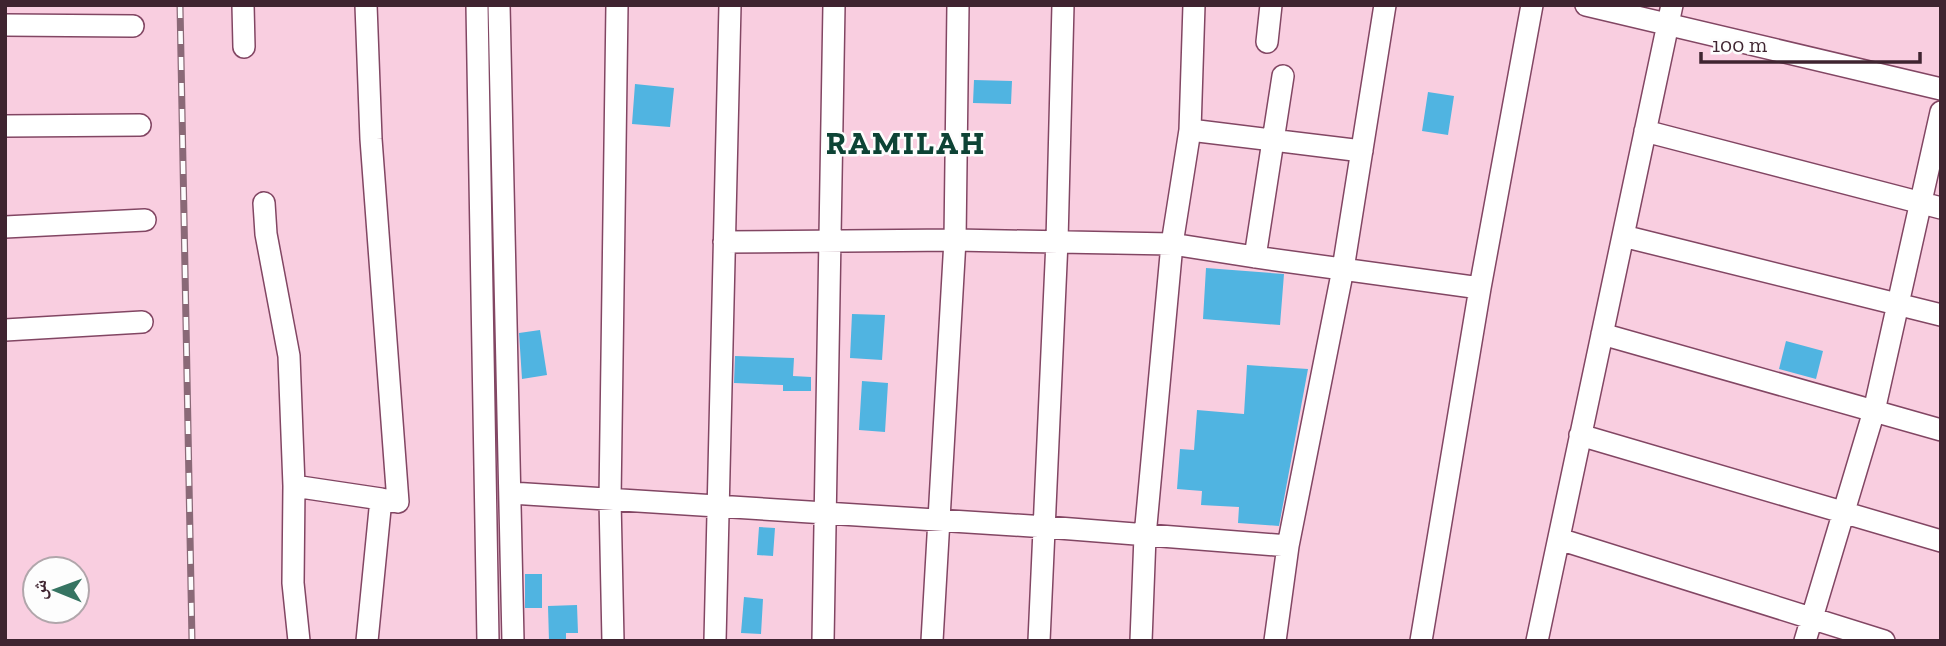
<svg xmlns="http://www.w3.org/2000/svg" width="1946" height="646" font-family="'Zilla Slab','Noto Naskh Arabic',serif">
	<rect width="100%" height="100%" fill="#f9cee0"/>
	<path fill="#50b4e1" d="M 974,80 L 1012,81 L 1011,104 L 973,103 Z
		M 635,84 L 674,88 L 670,127 L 632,124 Z
		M 1428,92 L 1454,96 L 1448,135 L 1422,131 Z
		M 1206,268 L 1284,274 L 1280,325 L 1203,319 Z
		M 852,314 L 885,315 L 882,360 L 850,358 Z
		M 540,330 L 547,375 L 522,379 L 519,333 Z
		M 1786,341 L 1823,351 L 1816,379 L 1779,369 Z
		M 735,356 L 794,358 L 793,376 L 811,377 L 811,391 L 783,391 L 783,385 L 734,383 Z
		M 1247,365 L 1308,369 L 1279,526 L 1238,523 L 1239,507 L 1201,505 L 1202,491 L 1177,489 L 1180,449 L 1194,450 L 1197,410 L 1244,414 Z
		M 862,381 L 888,383 L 885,432 L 859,430 Z
		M 759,527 L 775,528 L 773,556 L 757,555 Z
		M 525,574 L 542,574 L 542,608 L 525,608 Z
		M 744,597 L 763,599 L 761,634 L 741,633 Z
		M 577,605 L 578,633 L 566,633 L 566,641 L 549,641 L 548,606 Z"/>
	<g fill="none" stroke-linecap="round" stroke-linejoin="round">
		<g stroke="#824663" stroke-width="24">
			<path id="minor" d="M 243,5 L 244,47
				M 366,5 L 371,139 L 398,502 L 381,499 L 367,641
				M 477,5 L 488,641
				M 499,5 L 513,641
				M 1586,5 L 1941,89
				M 5,25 L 133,26
				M 1267,42 L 1271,5
				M 5,126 L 140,125
				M 1190,130 L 1362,151
				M 1645,131 L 1941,208
				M 264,203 L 266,234 L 289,356 L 294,486 L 293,583 L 299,641
				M 5,227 L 145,220
				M 1623,236 L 1941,315
				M 724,242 L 955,240 L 1172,244 L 1255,257 L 1480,288
				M 1255,257 L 1283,76
				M 5,330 L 142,322
				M 1602,334 L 1941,430
				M 1580,435 L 1941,541
				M 294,486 L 381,499
				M 511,493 L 1046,527 L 1288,546
				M 1559,539 L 1884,641
				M 613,641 L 610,500 L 617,5
				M 715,641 L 730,5
				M 823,641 L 834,5
				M 932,641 L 955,240 L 958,5
				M 1039,641 L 1057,241 L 1063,5
				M 1141,641 L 1145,536 L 1172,244 L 1190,130 L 1194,5
				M 1275,641 L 1288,546 L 1343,269 L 1385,5
				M 1421,641 L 1480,288 L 1532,5
				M 1537,641 L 1672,5
				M 1805,641 L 1874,411 L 1941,112"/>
		</g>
		<use href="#minor" stroke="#fff" stroke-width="21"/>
		<g stroke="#8a6977" stroke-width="7">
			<path id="rail" d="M 180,5 L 192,641"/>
		</g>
		<use href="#rail" stroke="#fdfdfd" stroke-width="4.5" stroke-dasharray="13" stroke-linecap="butt"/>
	</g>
	<g text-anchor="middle" stroke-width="5" stroke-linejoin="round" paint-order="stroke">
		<g font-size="32" font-weight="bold" letter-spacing="2" fill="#0d4335" stroke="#fdfdfd">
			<text x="906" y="154">RAMILAH</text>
		</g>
	</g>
	<rect width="1946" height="646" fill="none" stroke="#3f2430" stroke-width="14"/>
	<g transform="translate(56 590) rotate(271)"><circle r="33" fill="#fdfdfd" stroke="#b1a6ab" stroke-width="2"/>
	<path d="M0-5L12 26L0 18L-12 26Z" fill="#367462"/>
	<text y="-10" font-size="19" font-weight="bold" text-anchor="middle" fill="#3f2430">ش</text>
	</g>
	<path d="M1701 52v10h219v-10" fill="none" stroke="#3f2430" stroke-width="3.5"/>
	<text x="1712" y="52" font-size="21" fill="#3f2430" stroke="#fdfdfd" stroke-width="5" paint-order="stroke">100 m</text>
</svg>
